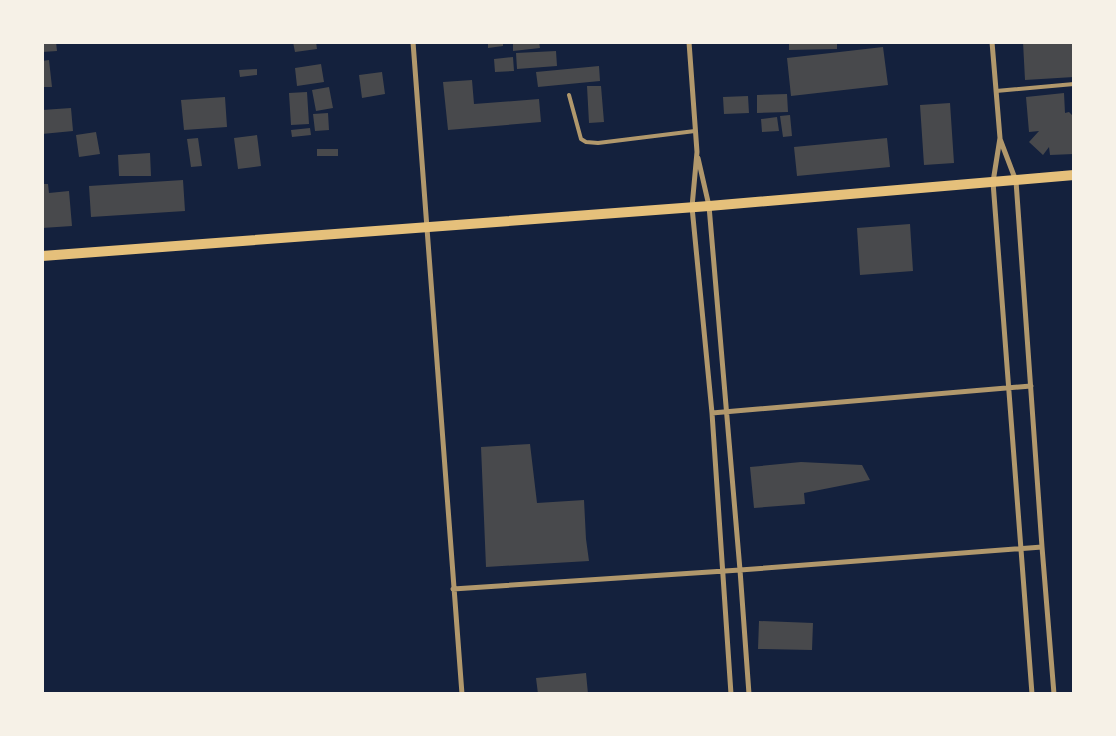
<svg xmlns="http://www.w3.org/2000/svg" width="1116" height="736" font-family="Arial,sans-serif">
	<rect width="100%" height="100%" fill="#14213d"/>
	<path fill="#48494c" d="M 42,42 L 56,42 L 57,51 L 42,52 Z
		M 293,42 L 316,42 L 317,49 L 295,52 Z
		M 488,42 L 503,42 L 503,46 L 488,48 Z
		M 513,42 L 539,42 L 540,48 L 513,51 Z
		M 789,42 L 837,42 L 837,49 L 789,50 Z
		M 1023,42 L 1074,42 L 1074,77 L 1025,80 Z
		M 883,47 L 888,85 L 791,96 L 787,58 Z
		M 556,51 L 557,66 L 517,69 L 516,53 Z
		M 513,57 L 514,71 L 495,72 L 494,59 Z
		M 49,60 L 52,87 L 42,87 L 42,61 Z
		M 321,64 L 324,82 L 297,86 L 295,68 Z
		M 599,66 L 600,81 L 538,87 L 536,72 Z
		M 257,69 L 257,75 L 240,77 L 239,70 Z
		M 382,72 L 385,94 L 362,98 L 359,75 Z
		M 472,80 L 474,104 L 539,99 L 541,122 L 448,130 L 443,82 Z
		M 587,86 L 601,86 L 604,122 L 589,123 Z
		M 329,87 L 333,108 L 316,111 L 312,90 Z
		M 307,92 L 309,124 L 291,125 L 289,93 Z
		M 1064,93 L 1065,113 L 1069,112 L 1074,117 L 1074,154 L 1050,155 L 1049,147 L 1043,155 L 1029,142 L 1039,131 L 1029,132 L 1026,97 Z
		M 787,94 L 788,112 L 757,113 L 757,95 Z
		M 748,96 L 749,113 L 724,114 L 723,97 Z
		M 225,97 L 227,127 L 184,130 L 181,100 Z
		M 950,103 L 954,163 L 924,165 L 920,105 Z
		M 71,108 L 73,131 L 42,134 L 42,110 Z
		M 328,113 L 329,130 L 315,131 L 313,114 Z
		M 790,115 L 792,136 L 783,137 L 780,116 Z
		M 777,117 L 779,131 L 762,132 L 761,119 Z
		M 310,128 L 311,135 L 292,137 L 291,130 Z
		M 96,132 L 100,154 L 79,157 L 76,135 Z
		M 257,135 L 261,166 L 238,169 L 234,138 Z
		M 198,138 L 202,166 L 191,167 L 187,139 Z
		M 887,138 L 890,167 L 797,176 L 794,147 Z
		M 317,149 L 338,149 L 338,156 L 317,156 Z
		M 150,153 L 151,176 L 119,176 L 118,155 Z
		M 183,180 L 185,211 L 91,217 L 89,186 Z
		M 42,184 L 48,184 L 49,193 L 69,191 L 72,226 L 42,228 Z
		M 910,224 L 913,271 L 860,275 L 857,228 Z
		M 530,444 L 537,503 L 584,500 L 586,539 L 589,561 L 486,567 L 481,447 Z
		M 801,462 L 862,465 L 870,480 L 804,493 L 805,504 L 754,508 L 750,467 Z
		M 759,621 L 813,623 L 812,650 L 758,649 Z
		M 586,673 L 588,694 L 538,694 L 536,678 Z"/>
	<g fill="none" stroke-linecap="round" stroke-linejoin="round">
		<path stroke="#b1986c" stroke-width="4" d="M 996,91 L 1074,84
			M 569,95 L 581,139 L 586,142 L 598,143 L 695,131"/>
		<path stroke="#b1986c" stroke-width="5" d="M 413,42 C 431,259 444,477 462,694
			M 689,42 L 697,152 L 692,207 L 712,413 L 731,694
			M 992,42 L 1000,138 L 993,182 L 1032,694
			M 1000,139 L 1016,181 L 1042,547 L 1054,694
			M 698,158 L 709,206 L 740,570 L 749,694
			M 712,413 L 1031,386
			M 453,589 L 740,570 L 1042,547"/>
		<path stroke="#e5c07b" stroke-width="10" d="M 42,256 L 709,206 L 1074,175"/>
	</g>
	<rect width="1116" height="736" fill="none" stroke="#f6f1e7" stroke-width="88"/>
</svg>
